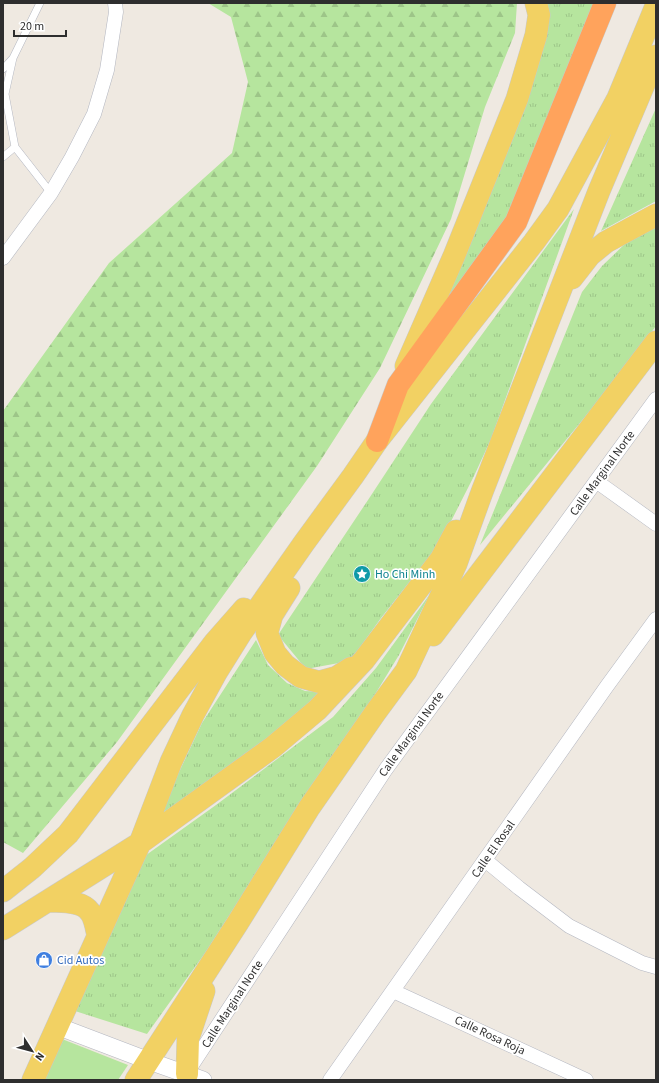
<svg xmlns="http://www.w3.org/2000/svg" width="659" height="1083" font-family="'Source Sans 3',sans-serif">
	<defs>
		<pattern id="grass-tufts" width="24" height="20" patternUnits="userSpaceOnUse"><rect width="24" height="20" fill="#b6e59e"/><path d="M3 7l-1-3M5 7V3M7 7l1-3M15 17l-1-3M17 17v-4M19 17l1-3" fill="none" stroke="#9dc588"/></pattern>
		<pattern id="forest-firs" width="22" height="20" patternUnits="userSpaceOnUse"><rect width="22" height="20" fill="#b6e59e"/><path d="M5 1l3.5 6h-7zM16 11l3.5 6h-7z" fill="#9dc588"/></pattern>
	</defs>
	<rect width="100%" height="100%" fill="#efe9e1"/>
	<path fill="url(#grass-tufts)" d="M 543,3 L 597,3 L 507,224 L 426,332 Z
		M 656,108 L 656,201 L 601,231 Z
		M 574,209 L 491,439 L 474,476 L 440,543 L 381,618 L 350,661 L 306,669 L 278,635 L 368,500 L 431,404 Z
		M 656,226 L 656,326 L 620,374 L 480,545 L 582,292 L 602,266 L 629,240 Z
		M 430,594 L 399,655 L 349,737 L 295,813 L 205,953 L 147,1034 L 75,1011 L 142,858 L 216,805 L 333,717 L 376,668 Z
		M 256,640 L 268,665 L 287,683 L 305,691 L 322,692 L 306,709 L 223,773 L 159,815 L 202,723 Z"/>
	<path fill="url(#forest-firs)" d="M 208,3 L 517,3 L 515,33 L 485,107 L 451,219 L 380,368 L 317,466 L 117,742 L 23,853 L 3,842 L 3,411 L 109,263 L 232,153 L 248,82 L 231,17 Z"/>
	<path fill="#b6e59e" d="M 62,1039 L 128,1065 L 118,1080 L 43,1080 Z"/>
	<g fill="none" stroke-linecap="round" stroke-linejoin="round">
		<g stroke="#b4b7c1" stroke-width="8">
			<path id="service" d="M 40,3 L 13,58 L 5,94 L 15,147 L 51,193
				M 3,69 L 13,58
				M 3,157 L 15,147"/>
		</g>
		<g stroke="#b4b7c1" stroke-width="15">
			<path id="minor" d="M 3,258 L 51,193 L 72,157 L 94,114 L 107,70 L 116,12 L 115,3
				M 596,481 L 656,524
				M 485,860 L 519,888 L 569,926 L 642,963 L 656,967
				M 393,991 L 586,1080
				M 188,1071 L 386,769 L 656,399
				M 330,1080 L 607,686 L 656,619"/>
		</g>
		<g stroke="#b4b7c1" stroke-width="18">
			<path id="tertiary" d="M 57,1026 L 149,1061 L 203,1080"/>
		</g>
		<g stroke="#c9c9c9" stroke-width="23">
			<path id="primary" d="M 572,278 L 590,255 L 606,242 L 656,215
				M 406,366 L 454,256 L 517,99 L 536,35 L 539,15 L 536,3
				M 289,588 L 272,615 L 267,633 L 275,653 L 285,665 L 301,677 L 319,682 L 337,677 L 351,668
				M 433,635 L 656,342
				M 3,891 L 32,868 L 68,834 L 215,642 L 244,609
				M 49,901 C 61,902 82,900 90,912 C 95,918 96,928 98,936
				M 3,929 L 140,843 L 273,747 L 317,710 L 364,660 L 441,559 L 456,531
				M 187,1074 L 188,1039 L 204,991
				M 33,1080 L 140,843 L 171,762 L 193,715 L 216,673 L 241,633 L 304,543 L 353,476 L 377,441 L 534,242 L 558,209 L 618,98 L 656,6
				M 136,1080 L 237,924 L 309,808 L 375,713 L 406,671 L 456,564 L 482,492 L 599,191 L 656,56"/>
		</g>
		<g stroke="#c9c9c9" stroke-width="23">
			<path id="motorway" d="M 377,441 L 398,385 L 516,222 L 605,3"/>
		</g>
		<use href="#service" stroke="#fff" stroke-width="7"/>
		<use href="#minor" stroke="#fff" stroke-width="14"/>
		<use href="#tertiary" stroke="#fff" stroke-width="17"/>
		<use href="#primary" stroke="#f2d163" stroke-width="22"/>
		<use href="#motorway" stroke="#ffa35c" stroke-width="22"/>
	</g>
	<defs>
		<g id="sight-disc" transform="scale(0.9)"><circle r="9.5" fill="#0f9aa8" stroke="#fff"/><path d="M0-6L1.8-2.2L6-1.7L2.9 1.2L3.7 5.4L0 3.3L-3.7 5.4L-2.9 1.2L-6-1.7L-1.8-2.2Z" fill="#fff"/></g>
		<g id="shop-disc" transform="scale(0.9)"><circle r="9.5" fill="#3f7fe0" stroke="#fff"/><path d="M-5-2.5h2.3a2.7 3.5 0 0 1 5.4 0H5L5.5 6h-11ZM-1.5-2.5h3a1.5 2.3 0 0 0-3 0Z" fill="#fff"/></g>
	</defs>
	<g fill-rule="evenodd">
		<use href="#sight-disc" x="362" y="574"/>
		<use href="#shop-disc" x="44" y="960"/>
	</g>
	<g text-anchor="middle" stroke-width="3.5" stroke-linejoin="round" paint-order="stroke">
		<g font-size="12" fill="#2e2e2e" stroke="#fff">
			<text transform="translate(602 473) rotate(-54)" y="4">Calle Marginal Norte</text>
			<text transform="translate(411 734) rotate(-54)" y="4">Calle Marginal Norte</text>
			<text transform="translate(493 849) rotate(-55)" y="4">Calle El Rosal</text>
			<text transform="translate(232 1004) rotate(-57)" y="4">Calle Marginal Norte</text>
			<text transform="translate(490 1035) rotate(25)" y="4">Calle Rosa Roja</text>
		</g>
		<g font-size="12" fill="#0d838f" stroke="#fff" text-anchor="start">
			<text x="375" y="578">Ho Chi Minh</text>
		</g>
		<g font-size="12" fill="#366cbe" stroke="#fff" text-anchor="start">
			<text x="57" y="964">Cid Autos</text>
		</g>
	</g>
	<rect width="659" height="1083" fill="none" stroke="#2e2e2e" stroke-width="8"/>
	<g transform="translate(32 1051) rotate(126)" stroke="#ffffff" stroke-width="3" paint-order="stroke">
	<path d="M0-3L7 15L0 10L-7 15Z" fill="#2e2e2e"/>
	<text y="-6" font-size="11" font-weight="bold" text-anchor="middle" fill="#2e2e2e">N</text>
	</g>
	<path d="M14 30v6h52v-6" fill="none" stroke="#2e2e2e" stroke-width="2"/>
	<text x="20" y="30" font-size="12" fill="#2e2e2e" stroke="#ffffff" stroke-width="3" paint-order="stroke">20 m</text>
</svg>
